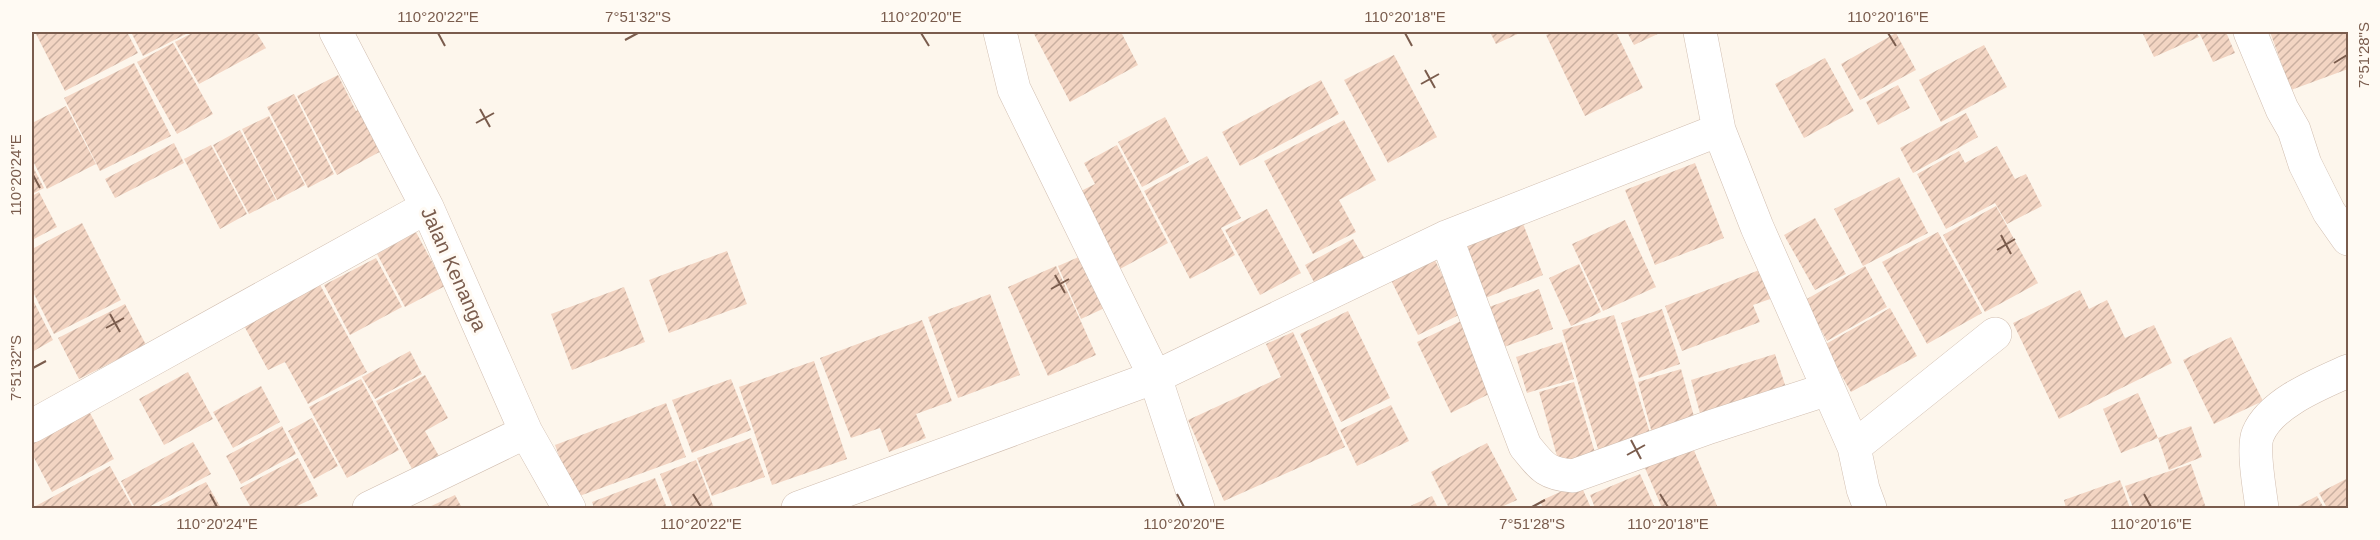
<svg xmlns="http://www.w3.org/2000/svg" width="2380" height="540" font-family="Arial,sans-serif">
	<defs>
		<pattern id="building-hatch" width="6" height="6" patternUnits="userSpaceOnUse" patternTransform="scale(1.5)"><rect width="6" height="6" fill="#f3d5c3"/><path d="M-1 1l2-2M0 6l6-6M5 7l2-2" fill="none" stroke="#cab0a1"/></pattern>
	</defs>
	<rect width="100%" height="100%" fill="#fdf6ec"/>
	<path fill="url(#building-hatch)" d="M 35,32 L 127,32 L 138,53 L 65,91 Z
		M 131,32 L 190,32 L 143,56 Z
		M 194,32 L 256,32 L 266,48 L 199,84 L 175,42 Z
		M 1033,32 L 1121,32 L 1138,65 L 1070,102 Z
		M 1490,32 L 1522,32 L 1496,44 Z
		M 1553,32 L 1616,32 L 1643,88 L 1585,116 L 1546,35 Z
		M 1627,32 L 1662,32 L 1634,45 Z
		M 2142,32 L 2196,32 L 2199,37 L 2154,57 Z
		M 2199,32 L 2226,32 L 2235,53 L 2213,62 Z
		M 2270,32 L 2348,32 L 2348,69 L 2291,90 Z
		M 1896,33 L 1916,70 L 1860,100 L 1841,64 Z
		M 173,43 L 213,114 L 177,134 L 137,62 Z
		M 1984,45 L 2007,87 L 1941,122 L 1919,80 Z
		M 1394,55 L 1437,137 L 1388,163 L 1344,80 Z
		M 1825,58 L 1854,111 L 1804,138 L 1775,84 Z
		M 134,63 L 171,136 L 100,171 L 64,98 Z
		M 338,75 L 356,111 L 364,107 L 385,149 L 337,175 L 297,96 Z
		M 1321,80 L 1339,114 L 1240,166 L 1222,132 Z
		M 1898,85 L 1910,108 L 1878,125 L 1866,102 Z
		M 294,94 L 334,174 L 308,188 L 267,107 Z
		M 66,106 L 96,164 L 47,189 L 32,159 L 32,123 Z
		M 1966,113 L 1978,137 L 1913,173 L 1900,148 Z
		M 269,116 L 305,185 L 277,200 L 242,129 Z
		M 1165,117 L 1189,162 L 1142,187 L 1118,142 Z
		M 1344,120 L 1376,180 L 1339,200 L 1356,232 L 1313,254 L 1264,161 Z
		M 240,130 L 276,200 L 249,214 L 213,145 Z
		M 174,143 L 184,163 L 115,198 L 105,179 Z
		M 211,145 L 247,214 L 220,229 L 184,159 Z
		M 1117,145 L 1168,243 L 1120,269 L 1079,192 L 1095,184 L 1084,163 Z
		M 1997,146 L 2015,179 L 2026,174 L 2042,206 L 2007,224 L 1995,203 L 1946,229 L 1917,174 L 1959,151 L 1965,163 Z
		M 1207,156 L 1241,218 L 1221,228 L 1235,255 L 1190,279 L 1144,191 Z
		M 1695,163 L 1724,238 L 1655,265 L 1625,190 Z
		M 32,165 L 44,188 L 32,194 Z
		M 1899,177 L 1928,233 L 1863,266 L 1834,209 Z
		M 39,192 L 57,227 L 32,240 L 32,196 Z
		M 1996,206 L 2038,283 L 1985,312 L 1943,235 Z
		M 1267,209 L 1301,273 L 1260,295 L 1225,230 Z
		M 1815,218 L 1846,274 L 1815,290 L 1784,235 Z
		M 1625,220 L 1656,287 L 1603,311 L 1572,244 Z
		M 1522,221 L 1543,275 L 1478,301 L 1457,247 Z
		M 82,223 L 121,300 L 54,334 L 32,290 L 32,249 Z
		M 416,232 L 445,286 L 405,307 L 377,254 Z
		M 1938,232 L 1982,313 L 1927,344 L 1882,262 Z
		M 1353,239 L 1366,261 L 1317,288 L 1305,265 Z
		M 727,251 L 747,304 L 669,333 L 649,280 Z
		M 1088,253 L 1111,305 L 1081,319 L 1058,266 Z
		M 1433,256 L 1461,314 L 1418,335 L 1389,276 Z
		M 376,258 L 402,307 L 350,335 L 324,285 Z
		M 1579,264 L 1601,312 L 1571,326 L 1549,278 Z
		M 1056,266 L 1096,355 L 1048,376 L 1008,287 Z
		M 1865,266 L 1887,307 L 1827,341 L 1805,300 Z
		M 1762,269 L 1773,298 L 1753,305 L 1760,322 L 1682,351 L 1665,306 Z
		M 318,281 L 367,372 L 308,404 L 285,362 L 268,370 L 242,322 Z
		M 624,287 L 645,342 L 572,370 L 551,314 Z
		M 1539,289 L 1553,329 L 1504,347 L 1489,307 Z
		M 2080,290 L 2089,309 L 2107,300 L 2125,338 L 2154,325 L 2172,363 L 2059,419 L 2013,323 Z
		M 990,294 L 1020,375 L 958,398 L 928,317 Z
		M 32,298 L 53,340 L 32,352 Z
		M 125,304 L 146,345 L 79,379 L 58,338 Z
		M 1890,308 L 1917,356 L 1851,392 L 1824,345 Z
		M 1662,309 L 1680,364 L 1639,378 L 1621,323 Z
		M 1348,311 L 1390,398 L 1341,422 L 1300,334 Z
		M 1614,315 L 1653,443 L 1601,459 L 1562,330 Z
		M 922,320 L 952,401 L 916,414 L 926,438 L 889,452 L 880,428 L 851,438 L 820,358 Z
		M 1461,321 L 1495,391 L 1451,413 L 1417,342 Z
		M 1293,332 L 1345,447 L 1224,501 L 1188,420 L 1281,377 L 1266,344 Z
		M 2231,337 L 2263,401 L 2214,424 L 2183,360 Z
		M 1562,342 L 1574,379 L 1527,393 L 1516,357 Z
		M 410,351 L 422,374 L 375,399 L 362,377 Z
		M 1775,354 L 1787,391 L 1701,417 L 1691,380 Z
		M 814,361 L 847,459 L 772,485 L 739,387 Z
		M 1681,369 L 1695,420 L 1652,433 L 1638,382 Z
		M 188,372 L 213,419 L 164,445 L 139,399 Z
		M 425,375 L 448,418 L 425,431 L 445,467 L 419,482 L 376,401 Z
		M 361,379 L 399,450 L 347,478 L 309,407 Z
		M 731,379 L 751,430 L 692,453 L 672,400 Z
		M 1574,382 L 1596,456 L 1560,467 L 1539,392 Z
		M 261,386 L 280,422 L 233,448 L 213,412 Z
		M 2138,393 L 2158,438 L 2121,453 L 2103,409 Z
		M 666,403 L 686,457 L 574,498 L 555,445 Z
		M 1391,405 L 1409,441 L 1357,466 L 1340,430 Z
		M 89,411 L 114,459 L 52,492 L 32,454 L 32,442 Z
		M 312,418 L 338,466 L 314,479 L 288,431 Z
		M 282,426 L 296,454 L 241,484 L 226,456 Z
		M 2191,426 L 2202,457 L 2169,470 L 2158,438 Z
		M 751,438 L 765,477 L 712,496 L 697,458 Z
		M 193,442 L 211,474 L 147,508 L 135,508 L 121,481 Z
		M 1487,443 L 1517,500 L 1499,508 L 1449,508 L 1431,472 Z
		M 1693,448 L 1718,508 L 1662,508 L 1645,468 Z
		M 298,458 L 318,496 L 293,508 L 251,508 L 240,488 Z
		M 696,460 L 714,508 L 673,508 L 660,474 Z
		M 2191,464 L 2206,508 L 2133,508 L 2125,486 Z
		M 110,466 L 133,508 L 32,508 Z
		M 1640,474 L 1655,508 L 1595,508 L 1590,495 Z
		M 655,478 L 667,508 L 594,508 L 592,502 Z
		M 2348,478 L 2348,508 L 2327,508 L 2319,493 Z
		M 2120,480 L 2130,508 L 2066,508 L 2064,500 Z
		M 206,482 L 221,508 L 155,508 Z
		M 1580,483 L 1591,508 L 1543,508 L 1540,501 Z
		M 455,495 L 462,508 L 427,508 Z
		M 1432,496 L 1438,508 L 1406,508 Z
		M 2317,496 L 2324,508 L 2294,508 Z"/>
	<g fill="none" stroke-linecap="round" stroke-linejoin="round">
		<g stroke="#d1beb0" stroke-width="34">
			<path id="minor" d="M 336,32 L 427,207 L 526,432 L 569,508
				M 1000,32 L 1014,89 L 1155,377 L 1198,508
				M 1700,32 L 1719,130 L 1757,227 L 1854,447 L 1863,489 L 1870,508
				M 2250,32 L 2282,109 L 2294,130 L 2305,164 L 2329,212 L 2348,239
				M 1446,237 L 1525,446 C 1542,467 1546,474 1573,476 L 1710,427 L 1828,389
				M 32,426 L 427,207
				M 1854,447 L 1995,334
				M 369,508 L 526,432
				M 798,508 L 1155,377 L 1446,237 L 1719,130
				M 2262,508 C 2260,492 2252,448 2258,434 C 2271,403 2319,384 2348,371"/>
		</g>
		<use href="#minor" stroke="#fff" stroke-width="33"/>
	</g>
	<path fill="none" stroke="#7a5c4d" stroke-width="2" d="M 438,33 L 445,46M 921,33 L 929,46M 1405,33 L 1412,46M 1888,33 L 1896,46M 625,40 L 638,33M 2334,63 L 2347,55M 1425,70 L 1435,88M 1421,84 L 1439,74M 480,109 L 490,127M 476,123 L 494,113M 33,175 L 40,188M 2001,235 L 2011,254M 1997,250 L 2015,239M 1055,275 L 1065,293M 1051,289 L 1069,279M 110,314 L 120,332M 106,328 L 124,318M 33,368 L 46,361M 1631,440 L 1641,459M 1627,455 L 1645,445M 210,494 L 217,507M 693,494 L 701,507M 1177,494 L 1184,507M 1660,494 L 1668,507M 2144,494 L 2151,507M 1532,507 L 1545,500"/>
	<g text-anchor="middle" stroke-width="6" stroke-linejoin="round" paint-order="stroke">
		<g font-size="20" fill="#7a5c4d" stroke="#fffaf3">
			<text transform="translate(454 269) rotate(66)" y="7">Jalan Kenanga</text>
		</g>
	</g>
	<rect width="2380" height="540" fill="none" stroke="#fffaf3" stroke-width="66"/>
	<rect x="33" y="33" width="2314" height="474" fill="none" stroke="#7a5c4d" stroke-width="2"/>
	<g font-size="15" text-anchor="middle" fill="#7a5c4d">
		<text x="438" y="22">110°20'22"E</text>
		<text x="638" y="22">7°51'32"S</text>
		<text x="921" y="22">110°20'20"E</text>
		<text x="1405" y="22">110°20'18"E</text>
		<text x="1888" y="22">110°20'16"E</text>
		<text transform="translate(2364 55) rotate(-90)" y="5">7°51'28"S</text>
		<text transform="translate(16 175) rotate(-90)" y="5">110°20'24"E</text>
		<text transform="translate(16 368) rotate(-90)" y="5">7°51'32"S</text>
		<text x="217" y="529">110°20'24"E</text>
		<text x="701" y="529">110°20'22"E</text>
		<text x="1184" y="529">110°20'20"E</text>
		<text x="1532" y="529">7°51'28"S</text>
		<text x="1668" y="529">110°20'18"E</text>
		<text x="2151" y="529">110°20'16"E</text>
	</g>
</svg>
